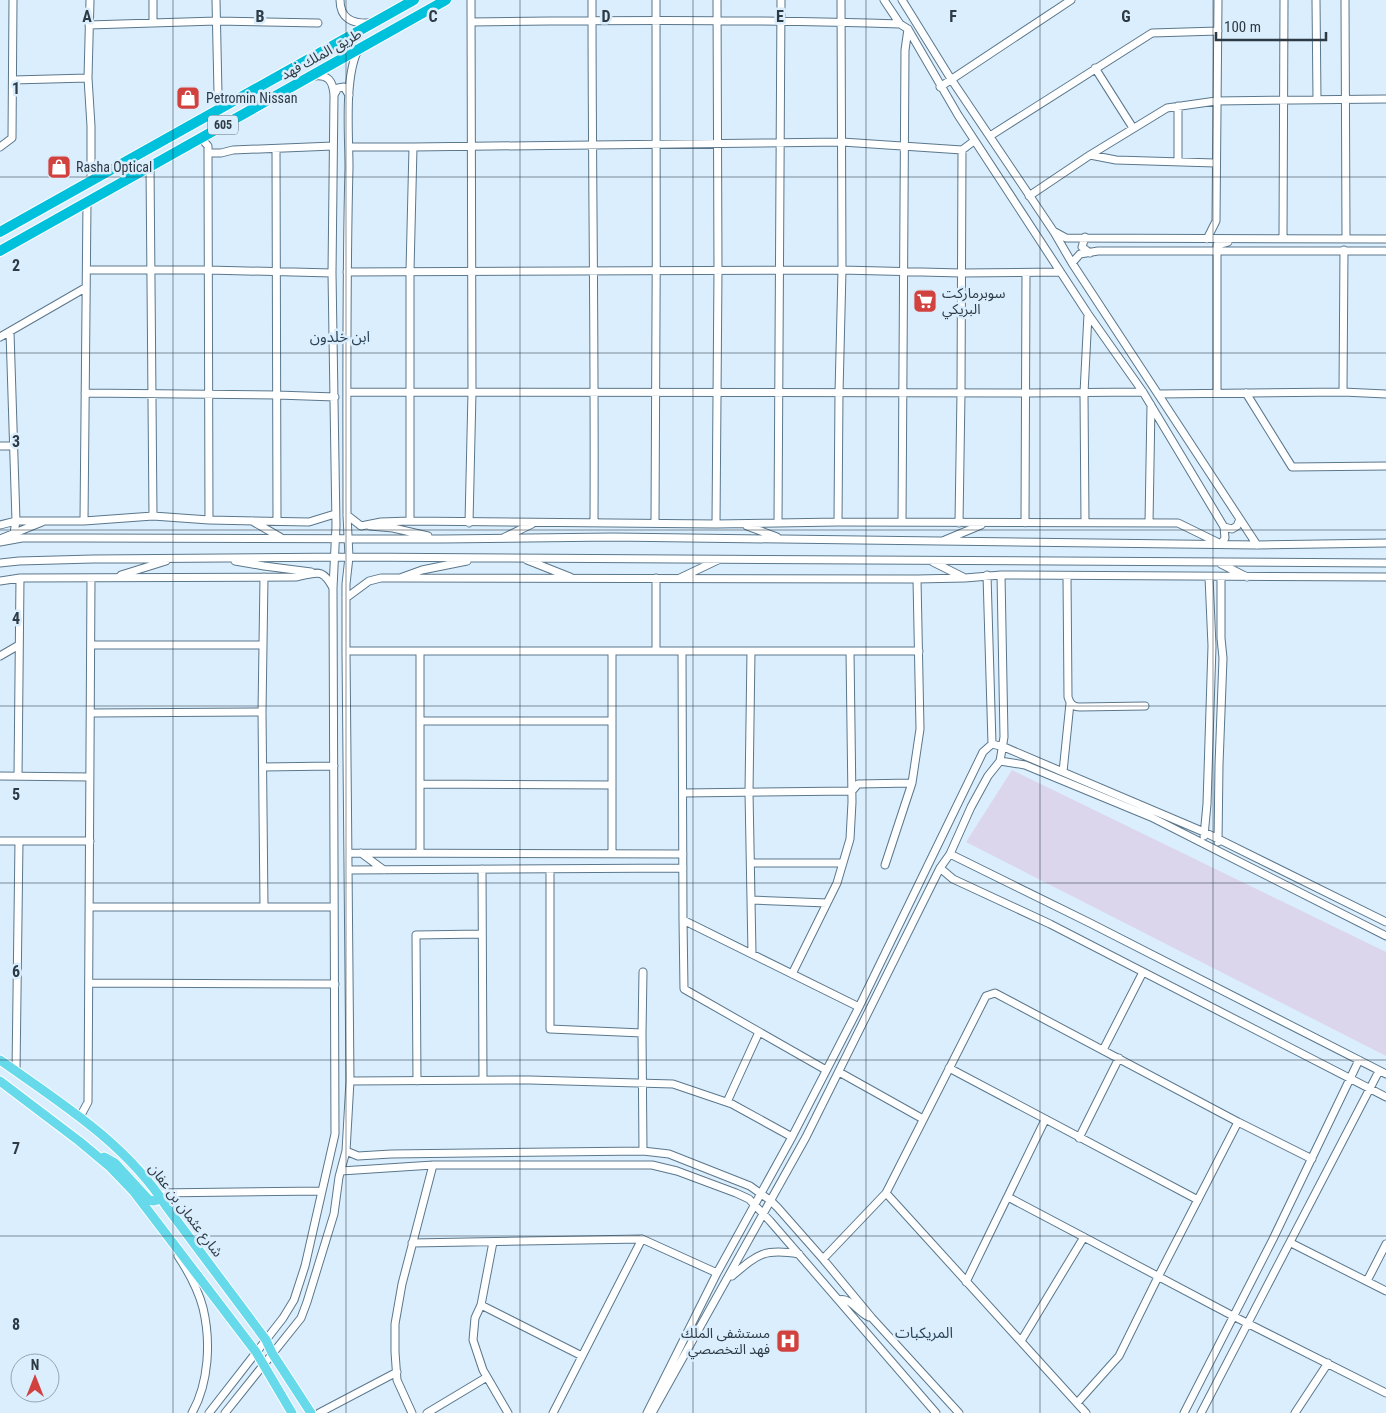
<svg xmlns="http://www.w3.org/2000/svg" width="1386" height="1413" font-family="'Roboto Condensed','Noto Sans Arabic',sans-serif">
	<rect width="100%" height="100%" fill="#dbeefd"/>
	<path fill="#dcd6ed" d="M 1012,770 L 1386,952 L 1386,1056 L 966,842 Z"/>
	<g fill="none" stroke-linecap="round" stroke-linejoin="round">
		<g stroke="#5a778c" stroke-width="9">
			<path id="minor" d="M 90,0 L 88,78 L 91,126 L 91,181
				M 153,0 L 153,22
				M 216,0 L 218,93 L 222,107
				M 340,0 C 340,19 353,24 370,23
				M 592,0 C 592,174 595,349 594,523
				M 902,0 L 951,79 L 1054,232 L 1072,263 L 1257,545
				M 1316,0 L 1317,99
				M 1345,0 L 1346,238
				M 471,22 C 614,20 757,19 900,24
				M 89,25 L 216,21 L 318,23
				M 1095,68 L 1133,128
				M 13,80 L 88,78
				M 940,87 L 1071,0
				M 334,95 L 338,88 L 344,87 L 349,95
				M 1178,106 L 1178,162
				M 990,136 L 1152,33 L 1218,31
				M 201,138 L 208,146 L 208,153 L 209,520
				M 0,147 L 12,138 L 13,0
				M 349,147 L 413,147 L 842,142 L 962,150 L 974,141
				M 276,149 L 277,521
				M 208,153 L 221,153 L 233,150 L 333,146
				M 1090,155 L 1116,160 L 1215,163
				M 150,166 L 153,516
				M 1029,196 L 1090,155 L 1167,108 L 1216,101 L 1386,99
				M 1055,232 L 1066,238 L 1386,239
				M 1085,237 L 1082,247 L 1090,253
				M 1283,238 L 1284,0
				M 1207,239 L 1216,221 L 1218,0
				M 1072,263 L 1080,254 L 1098,251 L 1386,251
				M 88,270 L 208,270 L 332,273
				M 347,272 L 842,270 L 961,273 L 1060,272
				M 10,332 L 16,521 L 14,533
				M 0,337 L 85,288
				M 347,392 L 1025,393 L 1143,392
				M 1343,392 L 1344,250
				M 85,393 L 277,395 L 335,397
				M 1217,393 L 1217,245 L 1228,242
				M 1246,393 L 1292,467 L 1386,466
				M 1158,394 L 1343,392 L 1386,394
				M 0,446 L 13,446
				M 347,515 L 361,526 L 381,522 L 410,521 L 716,524 L 838,522 L 1178,523 L 1221,544 L 1225,538 L 1224,527 L 1143,392 L 1088,314 L 958,115 L 908,29 L 900,24 L 884,0
				M 84,521 L 87,202
				M 252,521 L 280,537
				M 410,521 L 410,271 L 413,147
				M 838,522 L 839,393 L 842,270 L 841,0
				M 902,522 L 905,50 L 908,29
				M 1085,522 L 1084,393 L 1088,314
				M 469,523 L 472,392 L 471,0
				M 655,523 C 656,349 657,174 656,0
				M 778,523 L 781,0
				M 959,523 L 961,393 L 962,150
				M 1025,523 L 1026,273
				M 1149,523 L 1151,405
				M 716,524 L 718,270 L 717,0
				M 0,525 L 16,521 L 84,521 L 153,516 L 209,520 L 309,522 L 335,514
				M 370,526 L 393,528 L 428,536
				M 747,526 L 777,537
				M 1224,527 L 1232,529 L 1237,526 L 1240,519
				M 505,537 L 532,524
				M 0,539 L 42,522
				M 945,540 L 981,525
				M 0,542 L 22,538 L 81,538 L 443,539 L 613,537 L 1257,545 L 1386,543
				M 527,560 L 570,577
				M 235,561 L 264,566 L 311,572
				M 933,562 L 963,577
				M 0,563 L 19,561 L 93,559 L 349,557 L 1386,563
				M 1221,564 L 1247,577
				M 121,575 L 166,561
				M 1067,576 L 1068,697 C 1070,704 1073,707 1080,707 L 1145,706
				M 264,577 L 262,712 L 264,906
				M 400,578 L 917,579 L 965,578 L 1001,575 L 1386,577
				M 656,578 L 656,651
				M 680,578 L 718,560
				M 0,581 L 20,578 L 296,577 C 317,573 322,567 333,588
				M 346,598 L 369,581 L 381,578 L 400,578 L 422,570 L 467,561
				M 91,645 L 263,645
				M 346,651 L 919,651
				M 612,651 L 612,854
				M 682,651 L 683,920 L 859,1007
				M 751,651 L 749,792 L 752,954
				M 0,656 L 19,645
				M 91,713 L 262,712
				M 420,721 L 612,721
				M 992,744 L 1004,747 L 1204,832 L 1386,922
				M 1000,761 L 1025,765 L 1151,817 L 1386,936
				M 263,767 L 334,766
				M 1063,772 L 1070,703
				M 0,776 L 90,777
				M 18,776 L 20,578
				M 420,784 L 612,785
				M 683,793 L 852,791 L 858,784 L 912,783
				M 1204,836 L 1207,804 L 1212,646 L 1209,577
				M 0,841 L 90,841
				M 1218,842 L 1219,765 L 1223,658 L 1221,638 L 1221,577
				M 348,853 L 683,854
				M 361,853 L 384,870
				M 420,853 L 420,651
				M 950,854 L 1090,923 L 1386,1074
				M 751,863 L 843,863
				M 885,865 L 912,783 L 920,729 L 917,579
				M 940,868 L 953,879 L 1050,924 L 1386,1097
				M 482,869 L 483,1080
				M 550,869 L 550,1029 L 642,1033 L 643,1151
				M 348,870 L 683,868
				M 751,900 L 827,903
				M 90,907 L 334,907
				M 683,920 L 684,989 L 826,1070
				M 792,974 L 837,883 L 850,839 L 852,802 L 850,651
				M 90,983 L 335,984
				M 642,1033 L 643,972
				M 1103,1050 L 1143,972
				M 949,1068 L 1198,1200
				M 16,1071 L 19,841
				M 839,1072 L 923,1119
				M 350,1081 L 530,1080 L 673,1084 L 732,1104 L 792,1137
				M 417,1081 L 416,935 L 482,934
				M 727,1102 L 759,1032
				M 80,1117 L 88,1102 L 91,578
				M 1079,1138 L 1119,1058
				M 346,1151 L 358,1156 L 391,1154 L 643,1151 L 669,1154 L 750,1186 L 771,1201 L 778,1208 L 823,1259 L 872,1318 L 959,1413
				M 341,1171 L 433,1165 L 652,1165 L 677,1171 L 736,1193 L 749,1199 L 770,1221 L 936,1413
				M 158,1193 L 322,1191
				M 886,1193 L 1086,1413
				M 1008,1197 L 1233,1316 L 1386,1393
				M 493,1242 L 481,1305 L 475,1318 L 473,1340 L 483,1370 L 508,1413
				M 412,1243 L 642,1239 L 717,1273
				M 1291,1243 L 1386,1291
				M 178,1256 C 188,1271 198,1289 203,1308 C 211,1341 209,1383 192,1413
				M 823,1259 L 886,1193 L 986,996 L 995,993 L 1238,1122 L 1312,1159
				M 732,1276 C 758,1254 764,1248 799,1254
				M 1367,1281 L 1386,1244
				M 966,1282 L 1045,1120
				M 839,1300 C 849,1296 859,1313 869,1317
				M 481,1305 L 582,1356
				M 1021,1341 L 1084,1237
				M 1077,1403 L 1119,1356 L 1158,1277 L 1238,1122
				M 209,1413 L 283,1318 L 294,1300 L 305,1266 L 335,1134 L 333,588 L 336,526 L 332,273 L 334,95 C 333,81 328,74 314,76
				M 225,1413 L 301,1318 L 307,1302 L 334,1214 L 339,1177 L 346,1151 L 350,1081 L 346,651 L 346,584 L 349,557 L 347,515 C 347,399 346,283 349,167 C 349,135 344,78 358,50
				M 319,1413 L 397,1372
				M 412,1413 L 397,1380 L 395,1352 L 395,1324 L 402,1284 L 433,1165
				M 427,1413 L 487,1377
				M 553,1413 L 642,1239
				M 647,1413 L 717,1273 L 792,1137 L 859,1007 L 983,752 L 992,744 L 987,575
				M 652,1413 L 806,1137 L 940,868 L 950,854 L 971,807 L 988,776 L 1000,761 L 1004,737 L 1001,575
				M 1184,1413 L 1273,1239 L 1359,1060
				M 1201,1413 L 1379,1071
				M 1295,1413 L 1328,1363"/>
		</g>
		<g stroke="#fff" stroke-width="11">
			<path id="major" d="M 0,1060 C 59,1102 126,1143 166,1206 L 266,1340 L 272,1353 L 311,1413
				M 0,1081 L 79,1141 L 109,1166 L 134,1192 L 256,1352 L 292,1413
				M 104,1157 L 115,1163 L 149,1200 L 154,1201 L 161,1199"/>
		</g>
		<g stroke="#fff" stroke-width="12">
			<path id="highway" d="M 0,232 L 414,0
				M 0,251 L 446,0"/>
		</g>
		<use href="#minor" stroke="#fff" stroke-width="7"/>
		<use href="#major" stroke="#66daea" stroke-width="9"/>
		<use href="#highway" stroke="#00c1dc" stroke-width="10"/>
	</g>
	<path fill="none" stroke="#2e3b45" stroke-width="1" stroke-opacity="0.55" d="M 173,0 L 173,1413M 346,0 L 346,1413M 520,0 L 520,1413M 693,0 L 693,1413M 866,0 L 866,1413M 1040,0 L 1040,1413M 1213,0 L 1213,1413M 0,177 L 1386,177M 0,353 L 1386,353M 0,530 L 1386,530M 0,706 L 1386,706M 0,883 L 1386,883M 0,1060 L 1386,1060M 0,1236 L 1386,1236"/>
	<defs>
		<g id="shop-square" transform="scale(1.25)"><rect x="-9" y="-9" width="18" height="18" rx="4" fill="#d1423f" stroke="#dbeefd"/><path d="M-5-2.5h2.3a2.7 3.5 0 0 1 5.4 0H5L5.5 6h-11ZM-1.5-2.5h3a1.5 2.3 0 0 0-3 0Z" fill="#fff"/></g>
		<g id="supermarket-square" transform="scale(1.25)"><rect x="-9" y="-9" width="18" height="18" rx="4" fill="#d1423f" stroke="#dbeefd"/><path d="M-6-5.5h2.5l.6 2H6L4.5 2H-2.5L-4.4-4H-6ZM-1.5 3.2a1.3 1.3 0 1 0 .1 0ZM3 3.2a1.3 1.3 0 1 0 .1 0Z" fill="#fff"/></g>
		<g id="hospital-square" transform="scale(1.25)"><rect x="-9" y="-9" width="18" height="18" rx="4" fill="#d1423f" stroke="#dbeefd"/><path d="M-5-5h3v3.5h4V-5h3V5h-3V1.5h-4V5h-3Z" fill="#fff"/></g>
	</defs>
	<g fill-rule="evenodd">
		<use href="#shop-square" x="188" y="98"/>
		<use href="#shop-square" x="59" y="167"/>
		<use href="#supermarket-square" x="925" y="301"/>
		<use href="#hospital-square" x="788" y="1341"/>
	</g>
	<g text-anchor="middle" stroke-width="5" stroke-linejoin="round" paint-order="stroke">
		<rect fill="#dbeefd" stroke="#62717c" stroke-width="1" x="208" y="115.5" width="30" height="19" rx="4"/>
		<g font-size="12" font-weight="bold" fill="#2e3b45">
			<text x="223" y="129">605</text>
		</g>
		<g font-size="14" fill="#2e3b45" stroke="#dbeefd">
			<text transform="translate(321 54) rotate(-29)" y="5">طريق الملك فهد</text>
			<text transform="translate(186 1210) rotate(53)" y="5">شارع عثمان بن عفان</text>
		</g>
		<g font-size="14" fill="#2e3b45" stroke="#dbeefd" text-anchor="start">
			<text x="206" y="103">Petromin Nissan</text>
			<text x="76" y="172">Rasha Optical</text>
			<text x="942" y="298">سوبرماركت<tspan x="942" dy="16">البريكي</tspan></text>
			<text x="770" y="1338" text-anchor="end">مستشفى الملك<tspan x="770" dy="16">فهد التخصصي</tspan></text>
		</g>
		<g font-size="15" fill="#2a4559" stroke="#dbeefd">
			<text x="340" y="342">ابن خلدون</text>
			<text x="924" y="1338">المريكبات</text>
		</g>
	</g>
	<g font-size="16" text-anchor="middle" font-weight="bold" fill="#2e3b45" stroke="#dbeefd" stroke-width="5" stroke-linejoin="round" paint-order="stroke">
		<text x="87" y="22">A</text>
		<text x="260" y="22">B</text>
		<text x="433" y="22">C</text>
		<text x="606" y="22">D</text>
		<text x="780" y="22">E</text>
		<text x="953" y="22">F</text>
		<text x="1126" y="22">G</text>
		<text x="16" y="94">1</text>
		<text x="16" y="271">2</text>
		<text x="16" y="447">3</text>
		<text x="16" y="624">4</text>
		<text x="16" y="800">5</text>
		<text x="16" y="977">6</text>
		<text x="16" y="1154">7</text>
		<text x="16" y="1330">8</text>
	</g>
	<g transform="translate(35 1378)"><circle r="24" fill="#dbeefd" stroke="#96a6b3"/>
	<path d="M0-4L9 19L0 12L-9 19Z" fill="#d1423f"/>
	<text y="-8" font-size="14" font-weight="bold" text-anchor="middle" fill="#2e3b45">N</text>
	</g>
	<path d="M1216 32v8h110v-8" fill="none" stroke="#2e3b45" stroke-width="2.5"/>
	<text x="1224" y="32" font-size="15" fill="#2e3b45" stroke="#dbeefd" stroke-width="4" paint-order="stroke">100 m</text>
</svg>
